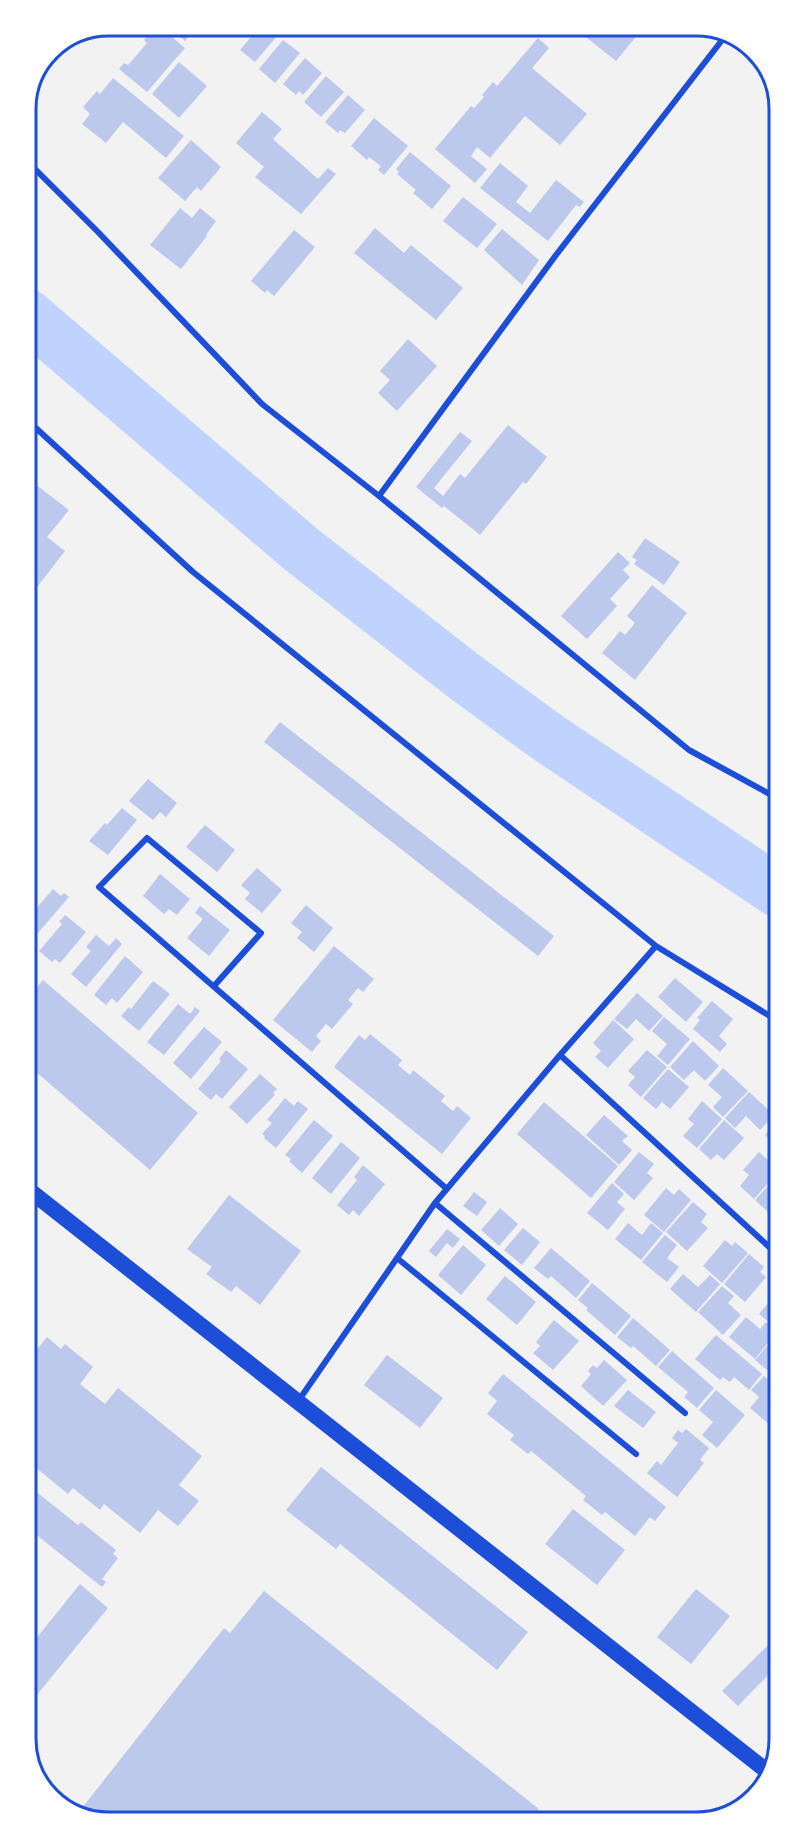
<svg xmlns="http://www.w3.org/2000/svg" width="805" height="1848" font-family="'PT Sans Narrow',sans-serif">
	<rect width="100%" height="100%" fill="#f2f2f2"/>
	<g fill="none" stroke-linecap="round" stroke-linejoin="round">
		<path stroke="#bfd3fe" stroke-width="52" d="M 26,314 L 302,550 L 465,677 L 547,737 L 777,891"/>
	</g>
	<path fill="#bdc9ec" d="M 156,26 L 159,26 L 185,48 L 147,92 L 119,69 L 124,63 L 128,65 L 147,43 L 144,40 Z
		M 167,26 L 198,26 L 185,41 Z
		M 260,26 L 268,26 L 278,35 L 255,62 L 240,50 Z
		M 572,26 L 633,26 L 640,32 L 616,61 Z
		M 538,38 L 549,48 L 532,68 L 587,114 L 560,145 L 525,116 L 490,158 L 477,147 L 471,156 L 487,169 L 475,183 L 435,149 L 471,106 L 474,108 L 484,97 L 482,95 L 493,82 L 497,86 Z
		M 283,40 L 300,53 L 275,83 L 259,69 Z
		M 305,58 L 322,73 L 303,95 L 299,91 L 296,95 L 283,84 Z
		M 179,62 L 207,86 L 179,118 L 152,94 Z
		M 326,76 L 344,92 L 321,117 L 304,102 Z
		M 113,78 L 184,136 L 166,158 L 123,122 L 106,143 L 82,124 L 90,114 L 83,107 L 97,91 L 100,94 Z
		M 348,95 L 365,110 L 345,133 L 340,130 L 338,133 L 325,122 Z
		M 262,112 L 282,129 L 273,139 L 318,179 L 328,168 L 336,174 L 301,214 L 255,177 L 264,167 L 236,143 Z
		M 374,118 L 408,146 L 384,175 L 378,170 L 381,166 L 369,157 L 367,160 L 351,146 Z
		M 191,140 L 221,167 L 201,191 L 197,187 L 185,201 L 158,178 Z
		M 410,152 L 451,186 L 432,209 L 413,193 L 416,190 L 397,174 L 399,172 L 396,169 Z
		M 500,163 L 528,186 L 516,202 L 530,213 L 556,180 L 584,202 L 580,207 L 576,205 L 548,241 L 480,188 Z
		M 463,197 L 497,224 L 477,248 L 443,221 Z
		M 180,208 L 192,218 L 200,208 L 216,221 L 206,235 L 207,236 L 181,269 L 150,245 Z
		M 375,228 L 404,253 L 411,245 L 463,288 L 436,320 L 354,253 Z
		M 502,229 L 539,260 L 522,285 L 484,250 Z
		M 294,230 L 315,247 L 274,296 L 267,290 L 265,293 L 251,281 Z
		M 408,339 L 437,366 L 397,411 L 378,393 L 390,380 L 380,371 Z
		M 508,425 L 547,457 L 526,484 L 523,482 L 480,535 L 444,506 L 442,508 L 416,487 L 460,432 L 472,441 L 434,488 L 443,496 L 460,474 L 465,478 Z
		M 27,478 L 69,510 L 47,537 L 65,551 L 27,600 Z
		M 645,538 L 680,562 L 664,585 L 634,564 L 637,560 L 632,557 Z
		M 618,552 L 630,563 L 623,570 L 630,577 L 610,599 L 617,606 L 587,639 L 561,616 Z
		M 652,585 L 687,613 L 635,680 L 602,653 L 620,631 L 625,635 L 635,623 L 627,616 Z
		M 280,722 L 554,936 L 538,956 L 264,742 Z
		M 148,779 L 177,803 L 166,817 L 160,812 L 153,820 L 129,801 Z
		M 122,808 L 137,820 L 108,855 L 89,841 L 105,823 L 107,825 Z
		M 205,825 L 235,850 L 217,872 L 186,847 Z
		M 257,868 L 282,890 L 262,913 L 245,899 L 250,893 L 241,885 Z
		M 160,874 L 190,899 L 177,915 L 169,909 L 164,914 L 143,896 Z
		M 53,889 L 61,896 L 64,893 L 69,897 L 31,941 L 28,938 L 28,918 Z
		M 306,905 L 333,928 L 314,952 L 297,938 L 302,932 L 291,923 Z
		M 200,906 L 230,930 L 209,956 L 187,938 L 203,919 L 195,913 Z
		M 65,915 L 86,932 L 60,963 L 55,959 L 52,962 L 39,951 L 62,924 L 59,922 Z
		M 96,935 L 109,946 L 116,938 L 122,944 L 86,987 L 71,974 L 91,951 L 86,947 Z
		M 334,946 L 374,979 L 363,992 L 358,988 L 348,1000 L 353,1004 L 332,1029 L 326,1024 L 316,1036 L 321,1041 L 312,1052 L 273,1020 Z
		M 125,956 L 143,972 L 117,1003 L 112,998 L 106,1005 L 94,995 Z
		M 675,978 L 703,1002 L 686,1022 L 658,997 Z
		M 43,980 L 198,1113 L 150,1170 L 28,1065 L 28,998 Z
		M 153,981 L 170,994 L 139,1031 L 121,1016 L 129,1007 L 131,1009 Z
		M 637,993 L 663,1016 L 649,1031 L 636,1019 L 627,1029 L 614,1019 Z
		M 712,1001 L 733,1019 L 719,1036 L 727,1044 L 720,1052 L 693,1029 L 700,1020 L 697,1018 Z
		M 178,1004 L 190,1014 L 195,1007 L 200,1011 L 164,1055 L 147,1042 Z
		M 664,1017 L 690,1039 L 668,1065 L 657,1056 L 667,1044 L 652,1031 Z
		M 613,1020 L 634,1039 L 608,1068 L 595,1057 L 601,1051 L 593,1043 Z
		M 204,1027 L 222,1042 L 191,1079 L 173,1063 Z
		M 370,1034 L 402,1060 L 398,1065 L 410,1075 L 413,1070 L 445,1096 L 441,1101 L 453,1111 L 457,1106 L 471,1118 L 442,1154 L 334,1067 L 359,1035 L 365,1040 Z
		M 693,1041 L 719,1066 L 705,1081 L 694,1070 L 684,1080 L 670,1067 Z
		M 226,1050 L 248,1069 L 222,1099 L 216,1094 L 211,1100 L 198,1089 L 221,1061 L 219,1059 Z
		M 647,1050 L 667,1067 L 641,1097 L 628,1085 L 635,1077 L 628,1071 Z
		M 723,1068 L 748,1091 L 723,1117 L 713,1107 L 722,1097 L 708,1085 Z
		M 668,1069 L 689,1087 L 670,1109 L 662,1102 L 656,1109 L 643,1098 Z
		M 260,1074 L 277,1089 L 273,1093 L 275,1095 L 247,1124 L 229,1107 Z
		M 778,1084 L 778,1104 L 768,1095 Z
		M 749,1092 L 774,1115 L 760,1130 L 746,1116 L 735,1128 L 725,1118 Z
		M 285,1098 L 294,1106 L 298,1101 L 308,1109 L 276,1148 L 264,1138 L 265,1136 L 262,1134 L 272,1123 L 267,1120 Z
		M 702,1101 L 722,1119 L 697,1148 L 683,1136 L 694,1124 L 688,1119 Z
		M 544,1102 L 618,1166 L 591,1198 L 517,1134 Z
		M 604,1115 L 628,1136 L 622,1141 L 632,1150 L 619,1165 L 586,1135 Z
		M 778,1119 L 778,1166 L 767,1155 L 776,1144 L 765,1135 Z
		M 314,1120 L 333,1136 L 302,1173 L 289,1161 L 291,1159 L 285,1155 Z
		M 724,1120 L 744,1138 L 724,1160 L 717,1154 L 711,1160 L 699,1149 Z
		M 341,1142 L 360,1158 L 331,1194 L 312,1178 Z
		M 639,1152 L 654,1164 L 647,1173 L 653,1178 L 634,1200 L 614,1182 Z
		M 759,1152 L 778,1169 L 778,1172 L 754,1199 L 740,1186 L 749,1175 L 743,1170 Z
		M 363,1165 L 385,1184 L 359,1216 L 353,1210 L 349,1215 L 337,1205 L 357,1180 L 354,1177 Z
		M 778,1175 L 778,1205 L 776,1203 L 768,1212 L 755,1200 Z
		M 612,1183 L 624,1194 L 617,1202 L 625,1209 L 608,1230 L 587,1213 Z
		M 666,1188 L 674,1195 L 679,1189 L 691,1200 L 664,1232 L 644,1215 Z
		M 474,1192 L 487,1202 L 477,1216 L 463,1206 Z
		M 229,1195 L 301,1251 L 260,1305 L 236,1286 L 231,1292 L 206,1274 L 212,1267 L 187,1249 Z
		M 693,1202 L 707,1214 L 701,1222 L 708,1228 L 687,1251 L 666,1232 Z
		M 500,1208 L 518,1224 L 499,1246 L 481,1230 Z
		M 628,1223 L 642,1235 L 651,1223 L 663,1233 L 641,1260 L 615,1239 Z
		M 523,1228 L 540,1242 L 522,1265 L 504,1250 Z
		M 447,1229 L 460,1239 L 453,1248 L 447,1243 L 436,1257 L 429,1251 Z
		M 665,1235 L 677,1245 L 667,1258 L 679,1267 L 667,1282 L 642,1262 Z
		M 725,1240 L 732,1246 L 735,1242 L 748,1253 L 722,1283 L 703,1266 Z
		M 463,1245 L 486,1265 L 461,1295 L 438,1275 Z
		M 551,1248 L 590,1281 L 576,1298 L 551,1276 L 548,1279 L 534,1268 Z
		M 749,1254 L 764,1267 L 760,1272 L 766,1277 L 745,1302 L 724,1284 Z
		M 683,1274 L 698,1287 L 710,1275 L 720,1284 L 696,1312 L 670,1289 Z
		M 505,1276 L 536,1302 L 517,1325 L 486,1299 Z
		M 592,1283 L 631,1316 L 615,1335 L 586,1310 L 588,1308 L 578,1300 Z
		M 722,1286 L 734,1296 L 728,1303 L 741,1315 L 723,1335 L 698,1312 Z
		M 778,1291 L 778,1330 L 759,1314 Z
		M 746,1317 L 760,1329 L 766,1322 L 777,1332 L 755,1359 L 729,1337 Z
		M 633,1318 L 670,1350 L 656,1366 L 633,1346 L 631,1348 L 617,1337 Z
		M 554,1320 L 579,1341 L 553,1370 L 533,1353 L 540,1346 L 536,1342 Z
		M 778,1334 L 778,1354 L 779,1380 L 755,1360 Z
		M 716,1335 L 762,1374 L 749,1390 L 734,1377 L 730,1382 L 723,1377 L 720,1380 L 695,1359 Z
		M 47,1337 L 61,1349 L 65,1344 L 93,1367 L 80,1384 L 105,1404 L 118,1388 L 202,1456 L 179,1485 L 199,1501 L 178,1526 L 158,1510 L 140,1533 L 104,1504 L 100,1510 L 73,1488 L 68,1494 L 29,1462 L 29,1457 L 36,1448 L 29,1442 L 29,1359 Z
		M 672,1351 L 714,1388 L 697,1408 L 684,1397 L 688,1392 L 658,1367 Z
		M 387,1355 L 443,1398 L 420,1428 L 364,1385 Z
		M 604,1360 L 627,1380 L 603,1406 L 581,1386 L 591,1374 L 588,1371 L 593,1365 L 597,1368 Z
		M 503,1374 L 666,1507 L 655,1521 L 650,1517 L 635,1536 L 605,1512 L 602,1515 L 583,1500 L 586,1496 L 531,1451 L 528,1454 L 510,1440 L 514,1435 L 487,1414 L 497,1401 L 488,1393 Z
		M 764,1376 L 779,1388 L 779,1433 L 750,1408 L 759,1397 L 751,1390 Z
		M 628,1390 L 656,1412 L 643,1428 L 614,1406 Z
		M 716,1390 L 745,1415 L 717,1448 L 702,1435 L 713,1422 L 699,1410 Z
		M 686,1429 L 709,1448 L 700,1460 L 704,1463 L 677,1497 L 647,1473 L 657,1461 L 661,1465 L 678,1443 L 672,1438 L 678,1430 L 682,1433 Z
		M 321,1467 L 528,1632 L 497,1670 L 340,1544 L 336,1549 L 286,1510 Z
		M 29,1486 L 78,1525 L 81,1522 L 116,1550 L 113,1554 L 118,1558 L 102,1579 L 106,1582 L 102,1587 L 29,1529 Z
		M 573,1509 L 625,1550 L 597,1585 L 545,1544 Z
		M 80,1584 L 108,1608 L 36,1696 L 30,1691 L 30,1646 Z
		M 696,1589 L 730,1616 L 691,1664 L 657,1637 Z
		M 264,1591 L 539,1809 L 530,1819 L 103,1822 L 78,1813 L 224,1628 L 230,1633 Z
		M 774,1639 L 779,1644 L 779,1664 L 738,1706 L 722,1691 Z"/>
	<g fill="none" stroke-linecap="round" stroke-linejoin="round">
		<path stroke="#1d4ed8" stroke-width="6" d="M 26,160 L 98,232 L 262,404 L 379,496 L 689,750 L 777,798
			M 26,419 L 193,572 L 656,946 L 778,1021
			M 379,496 L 556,255 L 726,35
			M 214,986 L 261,933 L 147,838 L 99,887 L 447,1189
			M 560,1055 L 656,946
			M 435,1203 L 685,1413
			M 397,1258 L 636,1454
			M 299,1400 L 435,1203 L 560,1055 L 778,1255"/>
		<path stroke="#1d4ed8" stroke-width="16" d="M 29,1190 L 768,1772"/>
	</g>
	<path d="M0 0H805V1848H0ZM109 36H696A73 73 0 0 1 769 109V1739A73 73 0 0 1 696 1812H109A73 73 0 0 1 36 1739V109A73 73 0 0 1 109 36Z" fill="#fff" fill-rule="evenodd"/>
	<path fill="none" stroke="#1d4ed8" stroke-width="3" d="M109 36H696A73 73 0 0 1 769 109V1739A73 73 0 0 1 696 1812H109A73 73 0 0 1 36 1739V109A73 73 0 0 1 109 36Z"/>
</svg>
